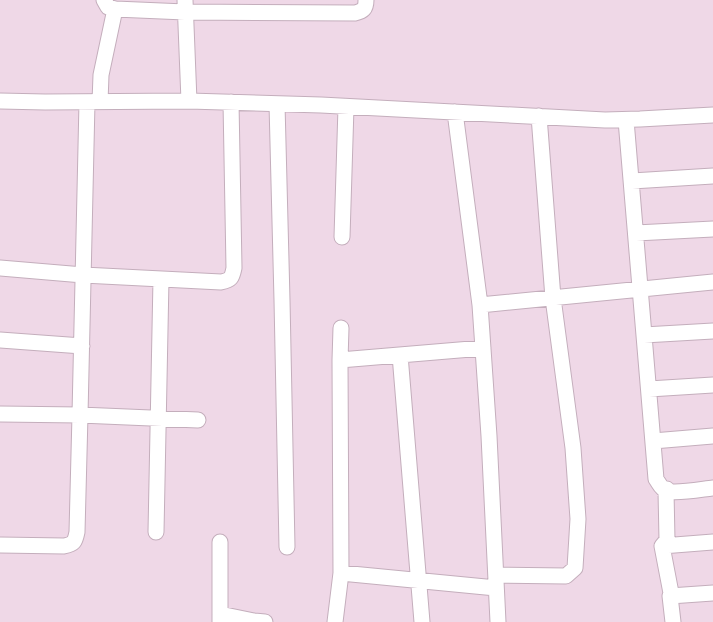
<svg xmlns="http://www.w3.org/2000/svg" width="713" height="622" font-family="Barlow,sans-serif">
	<rect width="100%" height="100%" fill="#efd8e7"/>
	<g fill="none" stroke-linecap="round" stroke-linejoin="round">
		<g stroke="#c4aebc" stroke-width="17">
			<path id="street" d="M 104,0 L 108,7 L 115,9 L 185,12 L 355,13 C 363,11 366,9 366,0
				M 185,0 L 189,101
				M 0,101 L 45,102 L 189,101 L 321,105 L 605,120 L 640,119 L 713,115
				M 100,102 L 101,75 L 115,9
				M 277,104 L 282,300 L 287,547
				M 455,112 L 480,305 L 489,436 L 498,622
				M 626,120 L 656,479 C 659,483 661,489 667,491 C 676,494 703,489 713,488
				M 632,181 L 713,176
				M 636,233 L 713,229
				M 342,237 L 346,107
				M 0,268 L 83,275 L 221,282 C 231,280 232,278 234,268 L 231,102
				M 480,305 L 713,282
				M 644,335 L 713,331
				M 0,340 L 82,346
				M 400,355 L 422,622
				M 340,360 L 483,348
				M 649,389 L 713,385
				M 0,414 L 80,415 L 198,420
				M 653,441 L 713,436
				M 667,489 L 666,491 L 667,540 L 662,546 L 671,593 L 670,596 L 673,622
				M 156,532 L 161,279
				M 0,545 L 64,546 C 74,544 75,542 77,532 L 80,415 L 87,102
				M 662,546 L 713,542
				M 341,573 L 496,588
				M 496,575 L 566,576 L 575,568 L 578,519 L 573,448 L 553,298 L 539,116
				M 670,596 L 713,593
				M 220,614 L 254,621 L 265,622
				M 220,622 L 220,542
				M 335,622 L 341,573 L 340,360 L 341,328"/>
		</g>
		<use href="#street" stroke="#fff" stroke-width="15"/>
	</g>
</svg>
